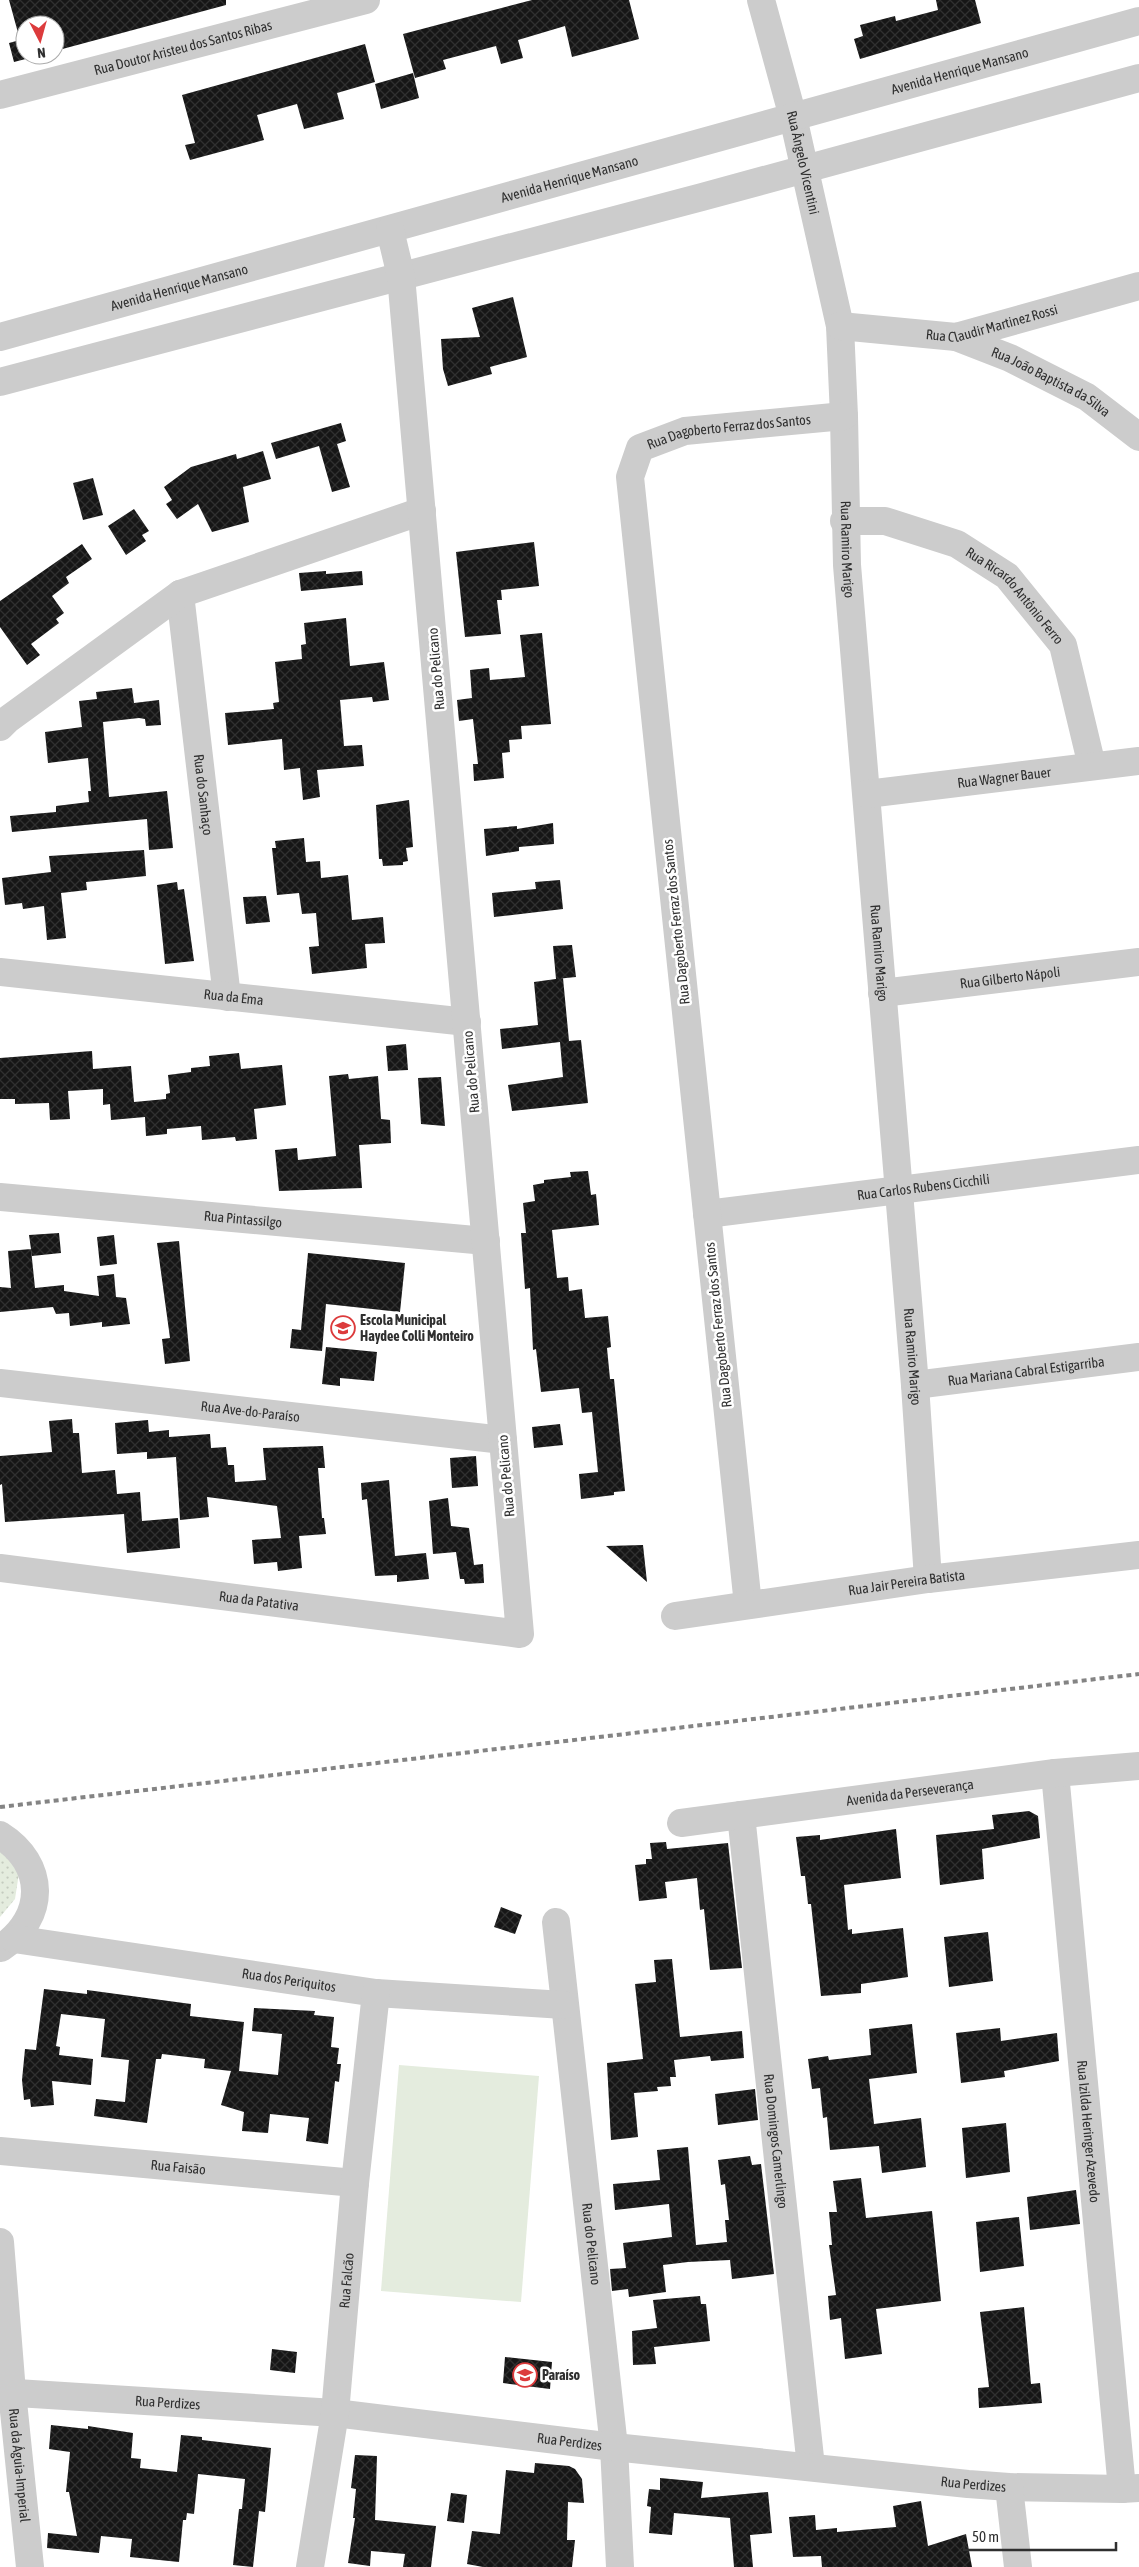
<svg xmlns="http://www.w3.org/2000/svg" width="1139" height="2567" font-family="'Asap Condensed',sans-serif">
	<defs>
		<pattern id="grass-dots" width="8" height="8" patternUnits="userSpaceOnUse" patternTransform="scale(1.25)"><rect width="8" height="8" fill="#e4ecde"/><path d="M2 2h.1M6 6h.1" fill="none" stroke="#c4cbbf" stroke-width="1.8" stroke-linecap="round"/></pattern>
		<pattern id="building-cross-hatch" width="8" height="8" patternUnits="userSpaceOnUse" patternTransform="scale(1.25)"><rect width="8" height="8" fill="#161616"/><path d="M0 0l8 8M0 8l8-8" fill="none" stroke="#303030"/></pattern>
	</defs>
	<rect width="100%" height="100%" fill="#fff"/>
	<path fill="url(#grass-dots)" d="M 0,1847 L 19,1873 L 15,1899 L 0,1917 Z"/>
	<path fill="#e4ecde" d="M 399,2065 L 539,2076 L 521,2302 L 381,2291 Z"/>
	<path fill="url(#building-cross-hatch)" d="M 9,0 L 226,0 L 226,5 L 55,51 L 55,25 L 25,25 L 25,55 L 41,55 L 14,62 L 9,43 L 20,40 Z
		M 532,0 L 629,0 L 639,39 L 572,57 L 565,26 L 518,40 L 523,58 L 501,64 L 496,46 L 443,60 L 446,69 L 415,78 L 403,34 Z
		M 936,0 L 975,0 L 981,23 L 860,59 L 854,39 L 863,36 L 860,25 L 895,16 L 896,21 L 938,10 Z
		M 365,44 L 375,82 L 337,93 L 344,119 L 304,129 L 297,104 L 257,115 L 264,140 L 190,160 L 185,145 L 195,143 L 182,95 Z
		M 413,73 L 419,98 L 381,109 L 375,84 Z
		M 513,297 L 527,357 L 490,367 L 492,374 L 448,386 L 443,369 L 441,339 L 480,337 L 472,308 Z
		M 341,423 L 346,441 L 337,444 L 350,487 L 332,492 L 319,446 L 276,459 L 271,443 Z
		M 263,451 L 271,479 L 243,487 L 249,522 L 212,532 L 198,504 L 177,519 L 166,504 L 172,500 L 164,487 L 191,467 L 236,454 L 237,459 Z
		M 93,478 L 103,515 L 83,520 L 73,483 Z
		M 134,509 L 149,531 L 142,535 L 146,541 L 126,555 L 108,526 Z
		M 534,542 L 539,586 L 501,590 L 502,600 L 497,600 L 501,634 L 465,637 L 456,552 Z
		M 82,544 L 92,559 L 66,577 L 69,583 L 52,596 L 64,613 L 56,619 L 59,623 L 31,644 L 40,655 L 27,665 L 0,627 L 0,601 Z
		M 326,571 L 326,574 L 362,571 L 363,585 L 301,591 L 299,573 Z
		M 346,618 L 350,666 L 384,662 L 389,700 L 373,702 L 372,697 L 340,700 L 344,746 L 362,745 L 364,766 L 317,770 L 320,797 L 303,800 L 300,768 L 284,770 L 282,739 L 228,745 L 225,713 L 274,709 L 273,703 L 279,702 L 275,662 L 302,659 L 301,645 L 306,644 L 304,623 Z
		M 542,633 L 551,724 L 521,726 L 522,739 L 509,740 L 510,752 L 502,753 L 504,778 L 474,781 L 473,764 L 478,764 L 473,719 L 459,721 L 457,700 L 472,698 L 470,670 L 489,668 L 490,680 L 525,677 L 520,635 Z
		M 132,688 L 134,703 L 159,700 L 161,725 L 146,726 L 145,719 L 139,718 L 103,722 L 109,797 L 167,791 L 173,848 L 149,850 L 147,819 L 12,832 L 10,816 L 56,812 L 56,806 L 89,802 L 88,791 L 91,791 L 88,758 L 48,763 L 45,732 L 82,727 L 79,701 L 97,699 L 96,692 Z
		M 409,800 L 413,847 L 406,848 L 408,861 L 403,862 L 403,865 L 383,866 L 382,859 L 379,859 L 376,805 Z
		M 553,823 L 554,844 L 519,847 L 519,851 L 486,856 L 484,829 L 517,826 L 517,829 Z
		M 304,838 L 306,862 L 320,861 L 321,878 L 348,875 L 352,920 L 383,917 L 385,943 L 365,944 L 367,968 L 312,974 L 309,947 L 319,946 L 316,913 L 302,914 L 299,893 L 277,895 L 272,848 L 276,848 L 275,841 Z
		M 144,850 L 146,876 L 86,882 L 87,890 L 61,893 L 66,938 L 47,940 L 44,906 L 23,909 L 22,903 L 5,905 L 2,878 L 51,872 L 49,856 Z
		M 560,880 L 563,909 L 494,917 L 492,893 L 536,889 L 535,882 Z
		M 177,882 L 178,890 L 184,889 L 194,961 L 165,964 L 157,885 Z
		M 266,896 L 270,922 L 246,924 L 243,897 Z
		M 572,945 L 576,977 L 556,979 L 553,946 Z
		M 563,978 L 569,1041 L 581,1040 L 588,1103 L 512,1111 L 508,1085 L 563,1077 L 560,1042 L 502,1049 L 500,1029 L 538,1025 L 534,982 Z
		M 406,1044 L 408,1070 L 388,1071 L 386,1046 Z
		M 92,1051 L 93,1069 L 131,1066 L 134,1102 L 166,1099 L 166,1094 L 170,1093 L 168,1075 L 191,1072 L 191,1068 L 210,1066 L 209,1056 L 239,1053 L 241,1069 L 282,1065 L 286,1105 L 254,1109 L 257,1139 L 236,1141 L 235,1137 L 202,1140 L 201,1126 L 167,1129 L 167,1134 L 146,1136 L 145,1117 L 111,1120 L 110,1104 L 103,1105 L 103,1089 L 68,1091 L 70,1119 L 50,1120 L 49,1103 L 15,1104 L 15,1099 L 0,1099 L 0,1058 Z
		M 348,1074 L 349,1079 L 378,1076 L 381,1119 L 390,1120 L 391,1143 L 359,1145 L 362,1188 L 279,1191 L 275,1150 L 297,1148 L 298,1160 L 336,1156 L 329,1076 Z
		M 441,1077 L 445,1126 L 421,1124 L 418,1078 Z
		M 588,1171 L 591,1195 L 596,1194 L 599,1225 L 552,1230 L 557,1278 L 568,1277 L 569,1291 L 582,1289 L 585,1318 L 608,1316 L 611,1347 L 607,1348 L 610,1379 L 614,1379 L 625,1491 L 614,1492 L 614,1495 L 581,1499 L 579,1474 L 598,1472 L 592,1412 L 582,1413 L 579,1388 L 541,1392 L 536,1349 L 533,1350 L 530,1288 L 525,1289 L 521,1233 L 526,1233 L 523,1203 L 535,1201 L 533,1185 L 544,1183 L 544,1180 L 571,1177 L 570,1172 Z
		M 59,1233 L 61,1253 L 32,1256 L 29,1235 Z
		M 114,1235 L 117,1264 L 100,1266 L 97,1237 Z
		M 179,1241 L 190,1361 L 165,1364 L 162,1339 L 170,1338 L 157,1243 Z
		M 31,1249 L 35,1288 L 64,1285 L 64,1291 L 99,1296 L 97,1276 L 114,1274 L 116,1297 L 126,1298 L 130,1324 L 102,1327 L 102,1322 L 70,1326 L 69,1313 L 56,1314 L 53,1307 L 0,1312 L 0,1287 L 11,1288 L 8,1251 Z
		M 308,1253 L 405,1263 L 400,1312 L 326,1304 L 322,1351 L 290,1348 L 292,1329 L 301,1330 Z
		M 326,1347 L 377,1352 L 374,1381 L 340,1378 L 340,1386 L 322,1384 Z
		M 72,1419 L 73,1433 L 79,1433 L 82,1473 L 115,1470 L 117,1494 L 140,1492 L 142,1521 L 178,1518 L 180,1548 L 127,1553 L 124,1514 L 5,1522 L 2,1484 L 0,1485 L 0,1456 L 52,1452 L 49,1421 Z
		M 148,1420 L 149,1432 L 169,1430 L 169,1437 L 210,1434 L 211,1448 L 226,1447 L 228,1465 L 234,1465 L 235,1482 L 266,1480 L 263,1448 L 323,1446 L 325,1468 L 318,1468 L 322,1518 L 324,1518 L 326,1534 L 299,1536 L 302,1568 L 278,1571 L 277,1562 L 254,1564 L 252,1540 L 281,1538 L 277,1506 L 207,1497 L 209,1517 L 180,1520 L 176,1457 L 147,1459 L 147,1452 L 117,1454 L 115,1423 Z
		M 560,1424 L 563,1445 L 534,1448 L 532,1427 Z
		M 476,1456 L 478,1486 L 452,1488 L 450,1458 Z
		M 389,1480 L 395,1556 L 426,1553 L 429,1579 L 397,1582 L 397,1575 L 375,1576 L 367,1499 L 362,1500 L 361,1483 Z
		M 448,1498 L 451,1526 L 469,1528 L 474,1565 L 483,1564 L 484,1583 L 465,1584 L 464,1579 L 460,1579 L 456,1552 L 433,1554 L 429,1501 Z
		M 643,1545 L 647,1582 L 606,1546 Z
		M 1029,1811 L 1038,1816 L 1040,1838 L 982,1849 L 984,1879 L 940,1885 L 936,1835 L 994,1829 L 992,1815 Z
		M 896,1829 L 901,1878 L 844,1885 L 848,1930 L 852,1929 L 852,1934 L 903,1928 L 908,1977 L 861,1984 L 861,1993 L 821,1996 L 811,1904 L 808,1904 L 805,1876 L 801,1876 L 796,1837 L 820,1835 L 820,1840 Z
		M 666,1842 L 667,1849 L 728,1843 L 742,1968 L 710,1970 L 704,1909 L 700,1910 L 697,1878 L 665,1882 L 667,1898 L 639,1901 L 635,1865 L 646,1864 L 646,1859 L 652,1859 L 650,1843 Z
		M 501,1907 L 522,1915 L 515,1934 L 494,1927 Z
		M 988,1932 L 993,1981 L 949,1987 L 944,1937 Z
		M 672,1959 L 680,2037 L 742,2031 L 744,2058 L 711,2061 L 710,2056 L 674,2060 L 676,2077 L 670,2077 L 671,2086 L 657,2087 L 658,2091 L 634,2093 L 638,2137 L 611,2140 L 607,2063 L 643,2059 L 635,1984 L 656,1982 L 654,1960 Z
		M 44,1989 L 87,1994 L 87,1990 L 191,2004 L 190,2016 L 244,2022 L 239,2071 L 278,2075 L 282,2034 L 252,2031 L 254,2008 L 315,2011 L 314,2015 L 334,2017 L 331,2047 L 339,2048 L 337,2064 L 341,2064 L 339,2082 L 335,2081 L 328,2144 L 306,2141 L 309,2118 L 270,2114 L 268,2133 L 242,2131 L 244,2112 L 221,2105 L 231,2071 L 204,2068 L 205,2059 L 162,2054 L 161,2059 L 156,2059 L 147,2123 L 94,2116 L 96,2099 L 125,2102 L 129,2060 L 101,2057 L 105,2019 L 61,2014 L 56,2046 L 60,2047 L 59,2055 L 93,2059 L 91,2085 L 52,2081 L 54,2105 L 31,2107 L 30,2099 L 24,2100 L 22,2080 L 25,2049 L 36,2050 Z
		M 912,2024 L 917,2073 L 869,2079 L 874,2124 L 921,2118 L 926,2167 L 882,2173 L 879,2146 L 830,2150 L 827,2117 L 823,2118 L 820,2088 L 812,2089 L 808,2059 L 828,2056 L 829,2060 L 871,2055 L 869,2029 Z
		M 1000,2028 L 1001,2041 L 1057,2033 L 1059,2061 L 1004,2071 L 1005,2077 L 961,2083 L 956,2033 Z
		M 755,2089 L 758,2120 L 718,2125 L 715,2094 Z
		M 1006,2123 L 1010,2172 L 966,2178 L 962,2128 Z
		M 688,2147 L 696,2245 L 727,2242 L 725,2220 L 729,2220 L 725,2184 L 721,2185 L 718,2160 L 750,2156 L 752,2165 L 761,2164 L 774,2274 L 732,2279 L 730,2260 L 688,2262 L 663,2265 L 666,2292 L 629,2297 L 628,2289 L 612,2291 L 610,2269 L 626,2268 L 623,2243 L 672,2237 L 669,2204 L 615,2210 L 613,2184 L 660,2180 L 657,2150 Z
		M 861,2178 L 866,2218 L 932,2211 L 941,2301 L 876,2309 L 882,2354 L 845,2359 L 841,2318 L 830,2320 L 828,2296 L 836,2295 L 829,2245 L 832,2245 L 829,2212 L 837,2212 L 833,2181 Z
		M 1076,2190 L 1080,2224 L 1030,2230 L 1027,2197 Z
		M 1019,2217 L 1024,2266 L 980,2272 L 976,2222 Z
		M 700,2296 L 701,2304 L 706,2304 L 710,2341 L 654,2347 L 656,2364 L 633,2365 L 632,2331 L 657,2328 L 653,2300 Z
		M 1024,2307 L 1031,2384 L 1040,2383 L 1042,2403 L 979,2408 L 978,2388 L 989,2387 L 980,2312 Z
		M 272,2349 L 297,2352 L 295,2373 L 270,2370 Z
		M 505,2357 L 552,2362 L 550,2389 L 503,2383 Z
		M 51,2425 L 88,2429 L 88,2426 L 133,2433 L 131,2458 L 141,2459 L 140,2468 L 177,2472 L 181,2435 L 202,2437 L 202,2440 L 271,2448 L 265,2512 L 259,2511 L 253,2567 L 233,2565 L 239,2509 L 242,2509 L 245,2479 L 198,2474 L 194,2514 L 187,2513 L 186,2520 L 183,2520 L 179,2562 L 130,2557 L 132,2539 L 101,2536 L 99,2553 L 47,2548 L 48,2533 L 77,2536 L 69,2492 L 66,2492 L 70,2452 L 49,2449 Z
		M 355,2455 L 377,2456 L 375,2520 L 436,2526 L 431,2567 L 403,2567 L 405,2554 L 371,2551 L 370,2566 L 348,2563 L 355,2518 L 353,2518 L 356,2489 L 351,2488 Z
		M 535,2463 L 569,2466 L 575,2469 L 582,2479 L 584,2503 L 568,2502 L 567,2540 L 575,2540 L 572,2567 L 483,2567 L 467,2564 L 472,2531 L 500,2534 L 506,2470 L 534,2473 Z
		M 660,2478 L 703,2482 L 701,2498 L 768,2492 L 772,2533 L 750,2535 L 753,2567 L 734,2567 L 730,2518 L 674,2513 L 672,2535 L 649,2533 L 651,2507 L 647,2506 L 649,2489 L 660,2490 Z
		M 451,2493 L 467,2495 L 464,2523 L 447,2521 Z
		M 921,2501 L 928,2546 L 966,2534 L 972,2567 L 822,2567 L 821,2556 L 793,2557 L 789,2517 L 815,2515 L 816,2530 L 837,2528 L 837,2532 L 896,2527 L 893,2506 Z"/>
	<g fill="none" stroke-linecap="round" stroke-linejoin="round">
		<g stroke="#ccc" stroke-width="28">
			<path id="s1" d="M 761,0 L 793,117 L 840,326 L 844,416 L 847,565 L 915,1385 L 928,1579"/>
			<path id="s2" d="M 0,95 L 366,0"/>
			<path id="s3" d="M 840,326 L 956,337 L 1139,286"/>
			<path id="s4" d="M 0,337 L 1139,21"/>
			<path id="s5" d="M 956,337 L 1010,358 L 1087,397 L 1139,437"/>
			<path d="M 0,382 L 702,197 L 1139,78"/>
			<path id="s6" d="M 844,521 L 885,521 L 957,544 L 1007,576 L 1063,645 L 1092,766"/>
			<path id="s7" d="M 180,594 L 227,997"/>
			<path d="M 0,727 L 7,720 L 180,594 L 422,511"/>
			<path id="s8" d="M 867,794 L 1139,761"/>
			<path id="s9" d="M 0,972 L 467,1022"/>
			<path id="s10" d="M 882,993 L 1139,962"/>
			<path id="s11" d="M 0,1197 L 486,1241"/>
			<path id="s12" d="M 707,1214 L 1139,1160"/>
			<path id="s13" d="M 0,1383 L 503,1440"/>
			<path id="s14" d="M 915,1385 L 1139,1357"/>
			<path id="s15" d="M 0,1568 L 520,1634 L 401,276 L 390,230"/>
			<path id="s16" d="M 748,1605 L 630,477 L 640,448 L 685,431 L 844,416"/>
			<path id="s17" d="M 675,1616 L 928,1579 L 1139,1555"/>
			<path id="s18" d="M 1055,1773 L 1122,2489"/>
			<path id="s19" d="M 741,1815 L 811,2467"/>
			<path id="s20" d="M 681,1823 L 1055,1773 L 1139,1766"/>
			<path d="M 0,1835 C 46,1864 47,1917 1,1948"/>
			<path id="s21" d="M 556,1922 L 614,2447 L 620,2567"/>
			<path id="s22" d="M 14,1939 L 376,1993 L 564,2005"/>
			<path id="s23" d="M 0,2151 L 355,2183"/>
			<path id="s24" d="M 0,2242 L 12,2392 L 30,2567"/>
			<path id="s25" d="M 0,2392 L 335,2413 L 614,2447 L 968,2484 L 1009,2487 L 1122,2489 L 1139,2488"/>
			<path d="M 1009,2487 L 1018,2567"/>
			<path id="s26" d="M 310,2567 L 335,2413 L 355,2183 L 376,1993"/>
		</g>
		<path stroke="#848484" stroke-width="4" stroke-dasharray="5 4" stroke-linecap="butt" d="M 0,1807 L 1139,1674"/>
	</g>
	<defs>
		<g id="school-ring" transform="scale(1.25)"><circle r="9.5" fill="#fff" stroke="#dc3b3c" stroke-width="1.5"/><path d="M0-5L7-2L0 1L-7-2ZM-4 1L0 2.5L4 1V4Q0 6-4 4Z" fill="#dc3b3c"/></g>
	</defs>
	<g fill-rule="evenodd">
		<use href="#school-ring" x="343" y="1328"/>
		<use href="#school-ring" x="525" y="2375"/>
	</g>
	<g text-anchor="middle" stroke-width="5" stroke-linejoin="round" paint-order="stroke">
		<g font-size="14" fill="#2f2f2f" stroke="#fff">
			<text dy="5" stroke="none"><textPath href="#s2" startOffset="189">Rua Doutor Aristeu dos Santos Ribas</textPath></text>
			<text dy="5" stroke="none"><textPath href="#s4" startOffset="996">Avenida Henrique Mansano</textPath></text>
			<text dy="5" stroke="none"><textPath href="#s1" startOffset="168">Rua Ângelo Vicentini</textPath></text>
			<text dy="5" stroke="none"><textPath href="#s4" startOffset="591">Avenida Henrique Mansano</textPath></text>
			<text dy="5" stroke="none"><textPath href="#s4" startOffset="186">Avenida Henrique Mansano</textPath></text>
			<text dy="5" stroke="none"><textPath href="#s3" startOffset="154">Rua Claudir Martinez Rossi</textPath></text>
			<text dy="5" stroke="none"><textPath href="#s5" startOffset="105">Rua João Baptista da Silva</textPath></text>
			<text dy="5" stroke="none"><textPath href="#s16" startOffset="1256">Rua Dagoberto Ferraz dos Santos</textPath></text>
			<text dy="5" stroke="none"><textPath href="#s1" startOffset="559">Rua Ramiro Marigo</textPath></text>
			<text dy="5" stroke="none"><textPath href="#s6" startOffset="195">Rua Ricardo Antônio Ferro</textPath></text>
			<text transform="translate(436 669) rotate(-95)" y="5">Rua do Pelicano</text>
			<text dy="5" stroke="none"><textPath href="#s8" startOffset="138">Rua Wagner Bauer</textPath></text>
			<text dy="5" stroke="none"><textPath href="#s7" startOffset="202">Rua do Sanhaço</textPath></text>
			<text transform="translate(676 922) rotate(-96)" y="5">Rua Dagoberto Ferraz dos Santos</text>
			<text dy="5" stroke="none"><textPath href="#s1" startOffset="964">Rua Ramiro Marigo</textPath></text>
			<text dy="5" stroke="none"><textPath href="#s10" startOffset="129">Rua Gilberto Nápoli</textPath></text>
			<text dy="5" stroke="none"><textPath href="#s9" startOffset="235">Rua da Ema</textPath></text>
			<text transform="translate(471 1072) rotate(-95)" y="5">Rua do Pelicano</text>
			<text dy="5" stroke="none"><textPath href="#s12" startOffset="218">Rua Carlos Rubens Cicchili</textPath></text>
			<text dy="5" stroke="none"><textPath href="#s11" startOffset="244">Rua Pintassilgo</textPath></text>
			<text transform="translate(718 1325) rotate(-96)" y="5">Rua Dagoberto Ferraz dos Santos</text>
			<text dy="5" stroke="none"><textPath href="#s1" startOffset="1369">Rua Ramiro Marigo</textPath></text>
			<text dy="5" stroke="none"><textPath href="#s14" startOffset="112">Rua Mariana Cabral Estigarriba</textPath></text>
			<text dy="5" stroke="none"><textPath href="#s13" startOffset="252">Rua Ave-do-Paraíso</textPath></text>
			<text transform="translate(506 1476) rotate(-95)" y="5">Rua do Pelicano</text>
			<text dy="5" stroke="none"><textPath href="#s17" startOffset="234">Rua Jair Pereira Batista</textPath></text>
			<text dy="5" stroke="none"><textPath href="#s15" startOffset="261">Rua da Patativa</textPath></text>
			<text dy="5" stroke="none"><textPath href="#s20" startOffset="231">Avenida da Perseverança</textPath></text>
			<text dy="5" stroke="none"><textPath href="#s22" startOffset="278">Rua dos Periquitos</textPath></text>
			<text dy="5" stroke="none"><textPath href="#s18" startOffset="360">Rua Izilda Heringer Azevedo</textPath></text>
			<text dy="5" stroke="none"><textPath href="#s19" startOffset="328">Rua Domingos Camerlingo</textPath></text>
			<text dy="5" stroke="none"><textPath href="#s23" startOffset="179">Rua Faisão</textPath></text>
			<text dy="5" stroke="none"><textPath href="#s21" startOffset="324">Rua do Pelicano</textPath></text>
			<text dy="5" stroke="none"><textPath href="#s26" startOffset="289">Rua Falcão</textPath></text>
			<text dy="5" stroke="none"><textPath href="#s25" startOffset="168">Rua Perdizes</textPath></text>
			<text dy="5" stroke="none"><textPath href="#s25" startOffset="572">Rua Perdizes</textPath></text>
			<text dy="5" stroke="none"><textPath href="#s24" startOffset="224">Rua da Águia-Imperial</textPath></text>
			<text dy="5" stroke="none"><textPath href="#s25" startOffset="978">Rua Perdizes</textPath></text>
		</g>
		<g font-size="14" font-weight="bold" fill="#2f2f2f" stroke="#fff" text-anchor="start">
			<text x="360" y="1325">Escola Municipal<tspan x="360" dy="16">Haydee Colli Monteiro</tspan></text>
			<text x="542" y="2380">Paraíso</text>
		</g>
	</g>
	<g transform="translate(40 40) rotate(174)"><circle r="24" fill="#ffffff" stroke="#acacac"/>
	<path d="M0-4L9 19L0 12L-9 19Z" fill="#dc3b3c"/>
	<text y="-8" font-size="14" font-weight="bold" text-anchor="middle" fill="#2f2f2f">N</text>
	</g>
	<path d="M964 2542v8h152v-8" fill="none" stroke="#2f2f2f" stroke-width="2.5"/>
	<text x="972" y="2542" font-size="15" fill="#2f2f2f" stroke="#ffffff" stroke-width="4" paint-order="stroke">50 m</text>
</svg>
